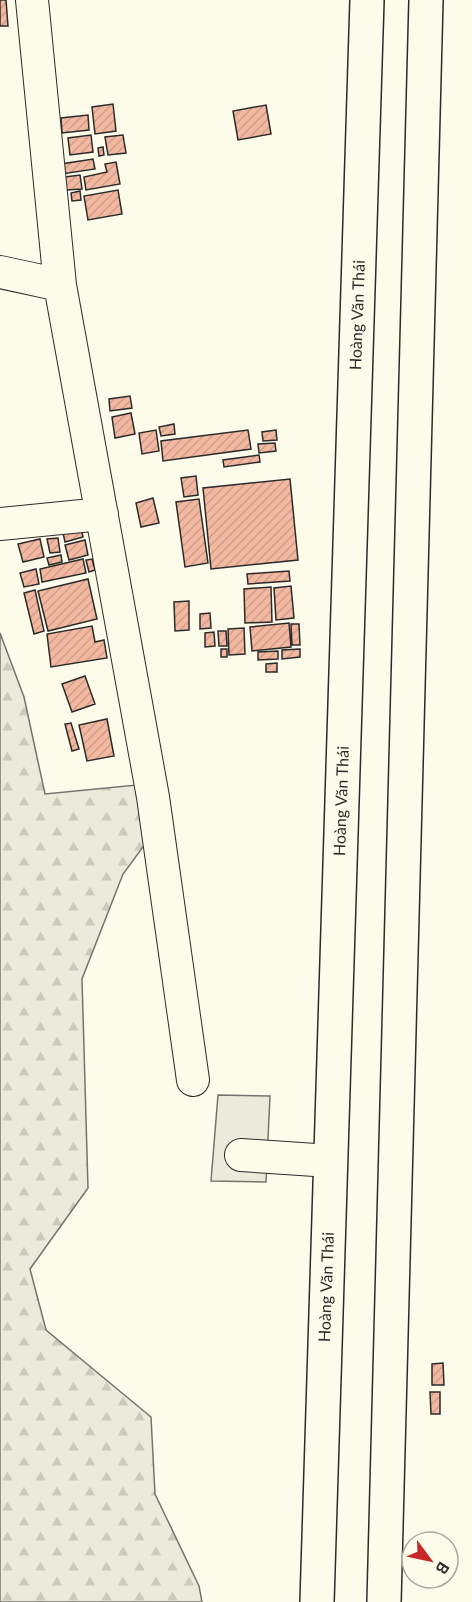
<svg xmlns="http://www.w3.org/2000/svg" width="472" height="1602" font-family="Lato,sans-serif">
	<defs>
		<pattern id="forest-firs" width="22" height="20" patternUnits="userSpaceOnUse" patternTransform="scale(1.5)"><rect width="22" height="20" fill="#ecebdb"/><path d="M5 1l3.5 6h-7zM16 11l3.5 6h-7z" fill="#cbcabc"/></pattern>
		<pattern id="building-hatch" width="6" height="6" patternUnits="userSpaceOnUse" patternTransform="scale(1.5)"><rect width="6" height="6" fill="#f2b8a0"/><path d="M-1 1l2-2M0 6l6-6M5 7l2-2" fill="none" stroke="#d09e8a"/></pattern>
	</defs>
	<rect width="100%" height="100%" fill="#fdfbea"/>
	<path fill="url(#forest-firs)" stroke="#74746e" stroke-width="1.5" d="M 0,633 L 24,697 L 45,794 L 137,785 L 157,828 L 123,874 L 82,979 L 88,1188 L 30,1269 L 46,1330 L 151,1417 L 155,1494 L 199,1586 L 202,1602 L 0,1602 Z"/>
	<path fill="#eceadb" stroke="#74746e" stroke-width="1.5" d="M 218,1095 L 270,1096 L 266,1182 L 211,1181 Z"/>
	<path fill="url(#building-hatch)" stroke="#2b2b2b" stroke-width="1.5" d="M 0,0 L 6,0 L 8,26 L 0,26 Z
		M 113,104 L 116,131 L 95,134 L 92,107 Z
		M 266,105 L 271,134 L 238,140 L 233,111 Z
		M 88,115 L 89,130 L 62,133 L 61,118 Z
		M 91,135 L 93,152 L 70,155 L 68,138 Z
		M 123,135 L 126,153 L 108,155 L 105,137 Z
		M 103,147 L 104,155 L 99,156 L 98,148 Z
		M 93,159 L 95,169 L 62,174 L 61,164 Z
		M 116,162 L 120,184 L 86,190 L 84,177 L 107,172 L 105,164 Z
		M 80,175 L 82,189 L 66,190 L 65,177 Z
		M 118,190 L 122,214 L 88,220 L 84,196 Z
		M 80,191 L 81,200 L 72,201 L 71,193 Z
		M 130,396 L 132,408 L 110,411 L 109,399 Z
		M 131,413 L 135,434 L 115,438 L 112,417 Z
		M 174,424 L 175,434 L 161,436 L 159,427 Z
		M 156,430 L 159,451 L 142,454 L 139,433 Z
		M 248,430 L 251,449 L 163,461 L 161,441 Z
		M 276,430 L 277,440 L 263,441 L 262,432 Z
		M 275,443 L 276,451 L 259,453 L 258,444 Z
		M 259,455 L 260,462 L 224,467 L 223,460 Z
		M 196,476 L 198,495 L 184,497 L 181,478 Z
		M 290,479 L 298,560 L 211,569 L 203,488 Z
		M 153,498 L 159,523 L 141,527 L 136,503 Z
		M 199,499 L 208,563 L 185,567 L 176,502 Z
		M 81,528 L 83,537 L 65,542 L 63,533 Z
		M 58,538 L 60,552 L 50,553 L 47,539 Z
		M 40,539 L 44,557 L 23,562 L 18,544 Z
		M 85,540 L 88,555 L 69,560 L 65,545 Z
		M 61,555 L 62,562 L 49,565 L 47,558 Z
		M 83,559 L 86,573 L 42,582 L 40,569 Z
		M 92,559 L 95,570 L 89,572 L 86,560 Z
		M 36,569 L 39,584 L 24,587 L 20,573 Z
		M 289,571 L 290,581 L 248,584 L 247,574 Z
		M 88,579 L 97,619 L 48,631 L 38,591 Z
		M 291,586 L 294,618 L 276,620 L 274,588 Z
		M 271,587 L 272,622 L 245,623 L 244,589 Z
		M 35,590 L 44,631 L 34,634 L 24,593 Z
		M 189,601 L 189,630 L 175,631 L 174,602 Z
		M 210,613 L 211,628 L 200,629 L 200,614 Z
		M 289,623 L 291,647 L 252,651 L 250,627 Z
		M 291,624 L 299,624 L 300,645 L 292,645 Z
		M 92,626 L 95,642 L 104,640 L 107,658 L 51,667 L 47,634 Z
		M 244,628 L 245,654 L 229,655 L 228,629 Z
		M 218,631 L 226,631 L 227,646 L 219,646 Z
		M 214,632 L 215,646 L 205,647 L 205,633 Z
		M 221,649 L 227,649 L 227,657 L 221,657 Z
		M 300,649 L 300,657 L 282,659 L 282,650 Z
		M 278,651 L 278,659 L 258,660 L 258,652 Z
		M 277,663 L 277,672 L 266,672 L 266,664 Z
		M 85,676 L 95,704 L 72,712 L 62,684 Z
		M 107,719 L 114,756 L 87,761 L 79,725 Z
		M 71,723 L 79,749 L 72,751 L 65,724 Z
		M 443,1363 L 444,1385 L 432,1385 L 432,1364 Z
		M 430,1392 L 440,1392 L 440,1414 L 431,1414 Z"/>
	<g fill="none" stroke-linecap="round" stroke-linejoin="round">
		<g stroke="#2b2b2b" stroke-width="34">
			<path id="minor" d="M 32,0 L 60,285 L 153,797 L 193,1080
				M 0,272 L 60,285
				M 0,524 L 102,514
				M 241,1155 L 330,1161"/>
		</g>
		<g stroke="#2b2b2b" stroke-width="36">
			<path id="major" d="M 317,1602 L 367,0
				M 384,1602 L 426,0"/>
		</g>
		<use href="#minor" stroke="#fdfbea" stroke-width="32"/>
		<use href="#major" stroke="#fdfbea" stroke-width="33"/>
	</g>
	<g text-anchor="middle" stroke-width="4.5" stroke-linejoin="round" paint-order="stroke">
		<g font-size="16" fill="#2b2b2b" stroke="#fdfbea">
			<text transform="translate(357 315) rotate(-88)" y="6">Hoàng Văn Thái</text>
			<text transform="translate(341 801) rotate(-88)" y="6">Hoàng Văn Thái</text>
			<text transform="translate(326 1287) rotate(-88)" y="6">Hoàng Văn Thái</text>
		</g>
	</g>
	<g transform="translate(430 1560) rotate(123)"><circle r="28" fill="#fdfbea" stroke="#a9a89e" stroke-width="1.5"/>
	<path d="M0-4.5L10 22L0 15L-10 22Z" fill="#c62828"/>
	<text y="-9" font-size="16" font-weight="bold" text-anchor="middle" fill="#2b2b2b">B</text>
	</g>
</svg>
